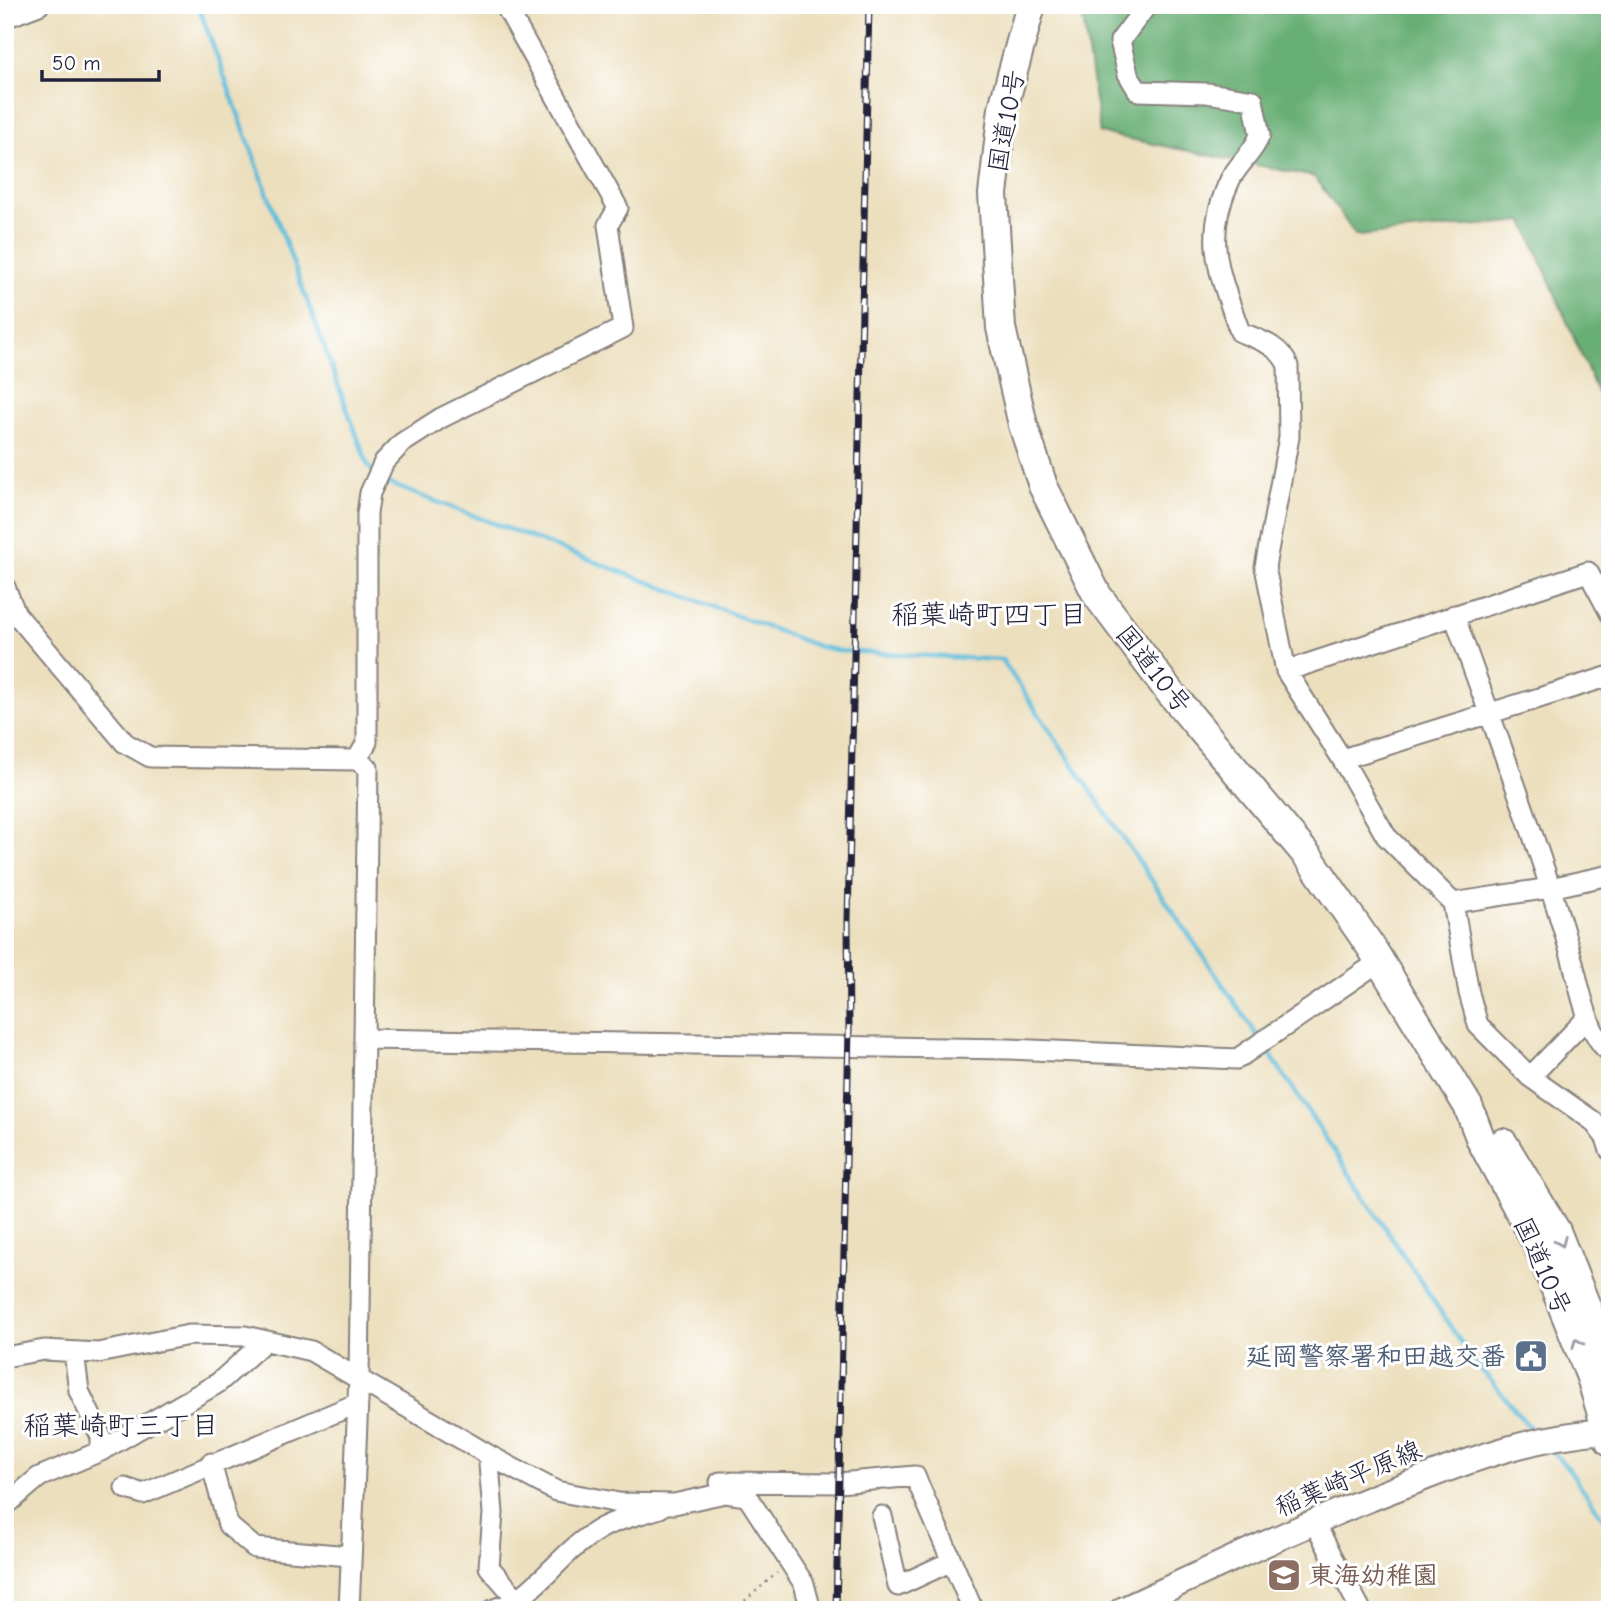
<svg xmlns="http://www.w3.org/2000/svg" width="1615" height="1615" font-family="'Comic Neue','Klee One',sans-serif">
	<rect width="100%" height="100%" fill="#fff"/>
	<filter id="ink" filterUnits="userSpaceOnUse"><feTurbulence type="fractalNoise" baseFrequency=".0143" numOctaves="2"/><feDisplacementMap in="SourceGraphic" scale="14" xChannelSelector="R" yChannelSelector="G"/><feConvolveMatrix kernelMatrix="1 2 1 2 8 2 1 2 1" color-interpolation-filters="sRGB"/></filter>
	<filter id="wash" filterUnits="userSpaceOnUse"><feTurbulence type="fractalNoise" baseFrequency=".00686" numOctaves="4" result="noise"/><feDisplacementMap in="SourceGraphic" scale="28" xChannelSelector="R" yChannelSelector="G"/><feGaussianBlur stdDeviation="1.57" result="paint"/><feColorMatrix in="noise" values="0 0 0 0 0 0 0 0 0 0 0 0 0 0 0 0 0 1.4 0 .05"/><feComposite in="paint" operator="in"/></filter>
	<g filter="url(#wash)">
		<rect width="100%" height="100%" fill="#ecdfbd"/>
		<path fill="#68af75" stroke="#456858" stroke-width="2" d="M 1081,5 L 1610,5 L 1610,422 L 1524,221 L 1356,236 L 1315,177 L 1100,133 Z"/>
		<g fill="none" stroke-linecap="round" stroke-linejoin="round">
			<path stroke="#5cbcda" stroke-width="4.5" d="M 198,5 L 368,466 L 374,472
				M 382,481 L 817,646 L 840,651 L 1002,660 L 1259,1038
				M 1264,1045 L 1468,1353 L 1535,1434
				M 1549,1448 L 1569,1469 L 1610,1528"/>
		</g>
	</g>
	<g filter="url(#ink)">
		<g fill="none" stroke-linecap="round" stroke-linejoin="round">
			<g stroke="#87807c" stroke-width="23">
				<path id="minor" d="M 1147,5 L 1120,41 L 1128,74 L 1138,91 L 1207,93 L 1253,100 L 1260,135 C 1254,152 1238,164 1230,180 C 1202,239 1220,275 1240,332 C 1259,340 1280,345 1288,366 L 1289,437 L 1265,567 L 1286,671 L 1342,759 L 1386,836 L 1453,903 L 1469,993 L 1478,1025 L 1530,1077 L 1593,1121 L 1606,1138 L 1610,1150
					M 5,18 L 39,5
					M 5,587 L 16,614 L 125,743 L 150,757 L 357,760 L 368,768 L 359,1376 L 349,1610
					M 1454,615 C 1494,729 1539,843 1572,959 C 1579,984 1588,1038 1610,1052
					M 1286,671 L 1588,572 L 1610,613
					M 1342,759 L 1610,676
					M 357,760 L 367,742 L 367,514 L 370,493 L 384,462 L 402,443 L 441,418 L 623,328 L 608,225 L 618,208 L 505,5
					M 1453,903 L 1550,888 L 1610,875
					M 364,1039 L 1009,1049 L 1237,1059 L 1380,961
					M 1530,1077 L 1588,1017
					M 74,1352 L 79,1391 L 101,1437 L 101,1451 L 218,1383 L 265,1341
					M 5,1357 L 44,1350 L 98,1353 L 189,1335 L 245,1336 L 311,1351 L 492,1457 L 556,1491 L 619,1503 L 674,1504 L 725,1493 L 747,1496 L 804,1584 L 811,1610
					M 492,1457 L 489,1464 L 493,1513 L 489,1567 L 518,1600
					M 211,1463 L 228,1525 L 255,1548 L 350,1556
					M 720,1482 L 839,1483 L 915,1476 L 973,1610
					M 125,1488 L 143,1494 L 358,1403
					M 5,1506 L 39,1477 L 101,1451
					M 882,1516 L 898,1586 L 952,1561
					M 1314,1522 L 1361,1610
					M 492,1610 L 514,1602
					M 519,1610 L 514,1602 C 544,1582 566,1549 598,1530 C 616,1519 640,1515 660,1508"/>
			</g>
			<g stroke="#87807c" stroke-width="28">
				<path id="major" d="M 1122,1610 C 1219,1565 1316,1518 1416,1481 C 1480,1456 1537,1436 1606,1431"/>
			</g>
			<g stroke="#87807c" stroke-width="32">
				<path id="highway" d="M 1031,5 L 1003,108 L 993,194 L 1001,328 L 1023,425 L 1043,486 L 1097,595 L 1169,691 L 1310,859 L 1371,947 L 1468,1106 L 1481,1140 L 1538,1245 L 1591,1377 L 1610,1441
					M 1503,1143 L 1556,1231 L 1610,1366"/>
			</g>
			<path stroke="#87807c" stroke-width="2.5" stroke-dasharray="2 5" stroke-linecap="butt" d="M 734,1610 L 777,1573"/>
			<use href="#minor" stroke="#fff" stroke-width="19"/>
			<use href="#major" stroke="#fff" stroke-width="24"/>
			<use href="#highway" stroke="#fff" stroke-width="28"/>
			<g stroke="#22223b" stroke-width="7">
				<path id="rail" d="M 836,1610 L 849,1029 L 848,920 L 869,5"/>
			</g>
			<use href="#rail" stroke="#fff" stroke-width="4.5" stroke-dasharray="13" stroke-linecap="butt"/>
		</g>
		<defs><path id="oneway-chevron" d="M-2-3.5L2.5 0L-2 3.5" fill="none" stroke-width="1.6" stroke-linecap="round" stroke-linejoin="round" transform="scale(1.75)"/></defs>
		<g stroke="#9c9ca7">
			<use href="#oneway-chevron" transform="translate(1561 1242) rotate(67)"/>
			<use href="#oneway-chevron" transform="translate(1577 1343) rotate(-112)"/>
		</g>
	</g>
	<defs>
		<g id="civic-square" transform="scale(1.75)"><rect x="-9" y="-9" width="18" height="18" rx="4" fill="#5c6f8a" stroke="#fff"/><path d="M-.6-6.5H3V-4.5H.6V-3L4-1V1h2V6H-6V1h2V-1L-.6-3ZM-1.2 2.5V6h2.4V2.5Z" fill="#fff"/></g>
		<g id="school-square" transform="scale(1.75)"><rect x="-9" y="-9" width="18" height="18" rx="4" fill="#8d6e63" stroke="#fff"/><path d="M0-5L7-2L0 1L-7-2ZM-4 1L0 2.5L4 1V4Q0 6-4 4Z" fill="#fff"/></g>
	</defs>
	<g fill-rule="evenodd">
		<use href="#civic-square" x="1531" y="1356"/>
		<use href="#school-square" x="1284" y="1575"/>
	</g>
	<g text-anchor="middle" stroke-width="6" stroke-linejoin="round" paint-order="stroke">
		<g font-size="26" fill="#22223b" stroke="#fff">
			<text transform="translate(1006 121) rotate(-80)" y="9">国道10号</text>
			<text transform="translate(1154 669) rotate(52)" y="9">国道10号</text>
			<text transform="translate(1543 1266) rotate(66)" y="9">国道10号</text>
			<text transform="translate(1348 1478) rotate(-23)" y="9">稲葉崎平原線</text>
		</g>
		<g font-size="26" font-weight="bold" fill="#4e5e75" stroke="#fff" text-anchor="end">
			<text x="1506" y="1365">延岡警察署和田越交番</text>
		</g>
		<g font-size="26" font-weight="bold" fill="#785e54" stroke="#fff" text-anchor="start">
			<text x="1308" y="1584">東海幼稚園</text>
		</g>
		<g font-size="28" fill="#22223b" stroke="#fff">
			<text x="989" y="624">稲葉崎町四丁目</text>
			<text x="121" y="1435">稲葉崎町三丁目</text>
		</g>
	</g>
	<rect width="1615" height="1615" fill="none" stroke="#fff" stroke-width="28"/>
	<path d="M42 70v10h117v-10" fill="none" stroke="#22223b" stroke-width="3.5"/>
	<text x="52" y="70" font-size="21" fill="#22223b" stroke="#ffffff" stroke-width="5" paint-order="stroke">50 m</text>
</svg>
